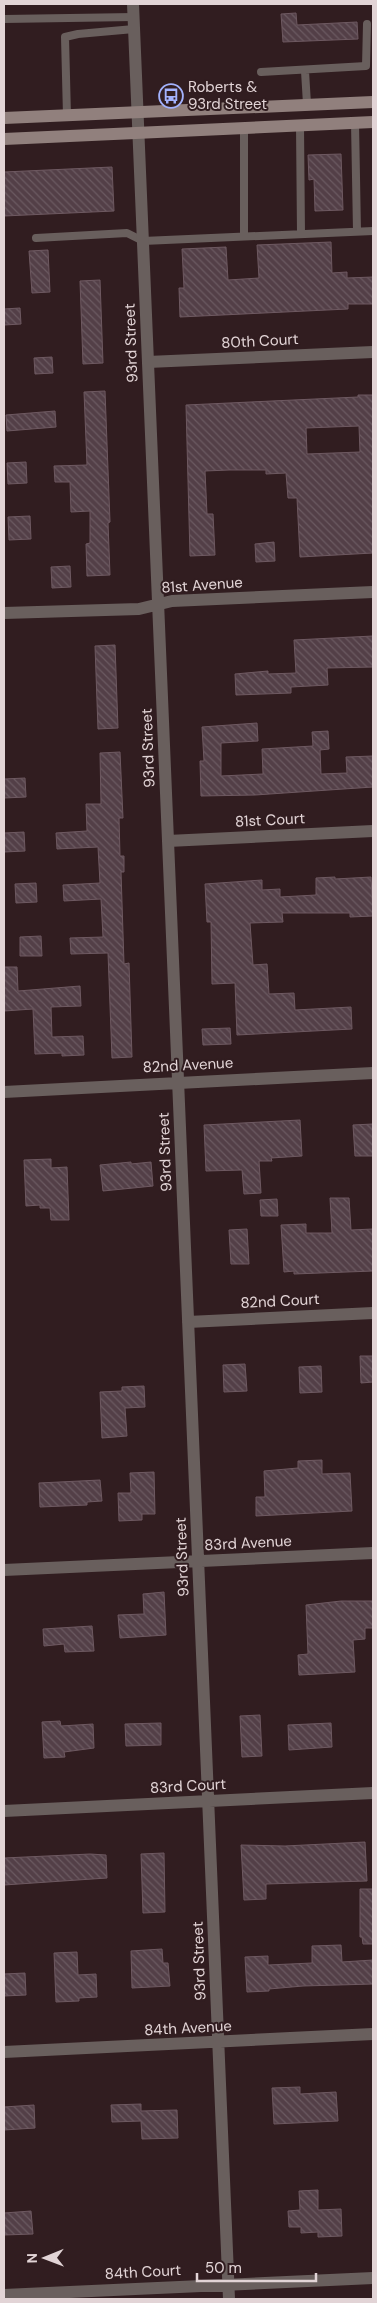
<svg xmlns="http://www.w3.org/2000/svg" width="377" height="2303" font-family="'DM Sans',sans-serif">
	<defs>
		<pattern id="building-back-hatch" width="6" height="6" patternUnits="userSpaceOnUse" patternTransform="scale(1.25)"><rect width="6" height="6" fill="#533f47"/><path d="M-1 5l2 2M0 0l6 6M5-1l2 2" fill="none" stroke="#6b5a61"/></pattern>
	</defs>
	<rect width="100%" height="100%" fill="#311d20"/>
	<path fill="url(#building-back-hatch)" stroke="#6e5961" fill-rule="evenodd" d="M 296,13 L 297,25 L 357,22 L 358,39 L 283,42 L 281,14 Z
		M 341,154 L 343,210 L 315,211 L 314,179 L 309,180 L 308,155 Z
		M 112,167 L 114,211 L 4,216 L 4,172 Z
		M 331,242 L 332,273 L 347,272 L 347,278 L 373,277 L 373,304 L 348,304 L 348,309 L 180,317 L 179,288 L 184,288 L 182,249 L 226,247 L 228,280 L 259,278 L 257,245 Z
		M 48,250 L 50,292 L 32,293 L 29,251 Z
		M 100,280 L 103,363 L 83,364 L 80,281 Z
		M 20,308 L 21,324 L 4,325 L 4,309 Z
		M 52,357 L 53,373 L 35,374 L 34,358 Z
		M 105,391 L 110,522 L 108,523 L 110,575 L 87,576 L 86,544 L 90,543 L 90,511 L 71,512 L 70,482 L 55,482 L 54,466 L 87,465 L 84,392 Z
		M 358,395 L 373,395 L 373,553 L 300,557 L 297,498 L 288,498 L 286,473 L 266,474 L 266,470 L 229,470 L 205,471 L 207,514 L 213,514 L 215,555 L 190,556 L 186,405 L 358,397 ZM 359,426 L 360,452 L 307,454 L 306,428 Z
		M 55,411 L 56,427 L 7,431 L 6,415 Z
		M 26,462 L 27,483 L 8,484 L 7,463 Z
		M 30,516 L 31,539 L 9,540 L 8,517 Z
		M 274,542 L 275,561 L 256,562 L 255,544 Z
		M 70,566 L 71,587 L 52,588 L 51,567 Z
		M 373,636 L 373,667 L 327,668 L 328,685 L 291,687 L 291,693 L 236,695 L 235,674 L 268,671 L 268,674 L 296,673 L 294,640 Z
		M 115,645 L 118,728 L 98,729 L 95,646 Z
		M 257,723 L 258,741 L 221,743 L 221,776 L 263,774 L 262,749 L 313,746 L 312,732 L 328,731 L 329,749 L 320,750 L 321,774 L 347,773 L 346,757 L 373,756 L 373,787 L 255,795 L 201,796 L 200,761 L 204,761 L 202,727 Z
		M 120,752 L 123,818 L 119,818 L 120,856 L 124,856 L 124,872 L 121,872 L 124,964 L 129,963 L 132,1057 L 112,1058 L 108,953 L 71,954 L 70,938 L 103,937 L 101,899 L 64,901 L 63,885 L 100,883 L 98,847 L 57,849 L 56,833 L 87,831 L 86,804 L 101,804 L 100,753 Z
		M 25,778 L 26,797 L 4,798 L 4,779 Z
		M 24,832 L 25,851 L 4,852 L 4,833 Z
		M 335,877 L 335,879 L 371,877 L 373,916 L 350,917 L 350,913 L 282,913 L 283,922 L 250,923 L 253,965 L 267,964 L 269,994 L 294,993 L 295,1010 L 351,1007 L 352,1029 L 237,1035 L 235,983 L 212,984 L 211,922 L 207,922 L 205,884 L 262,880 L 262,890 L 280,889 L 280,897 L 316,895 L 316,878 Z
		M 36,883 L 37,902 L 16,903 L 15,884 Z
		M 41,936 L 42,956 L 20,956 L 20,937 Z
		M 4,967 L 17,967 L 18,991 L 80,986 L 81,1006 L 51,1007 L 52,1037 L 83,1036 L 84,1055 L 62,1056 L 62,1053 L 35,1054 L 33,1009 L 4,1011 Z
		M 230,1028 L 231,1044 L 203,1045 L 202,1029 Z
		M 300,1120 L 302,1156 L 271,1158 L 272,1161 L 259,1161 L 261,1193 L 244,1194 L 242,1170 L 206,1171 L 204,1125 Z
		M 373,1124 L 373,1156 L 355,1156 L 353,1125 Z
		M 51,1159 L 51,1168 L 67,1167 L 69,1220 L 51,1220 L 50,1208 L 40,1208 L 40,1205 L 26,1206 L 24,1160 Z
		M 131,1162 L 131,1164 L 151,1162 L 153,1186 L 103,1191 L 100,1165 Z
		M 330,1198 L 349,1198 L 351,1230 L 373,1229 L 373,1271 L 294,1274 L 294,1271 L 284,1272 L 281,1225 L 306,1224 L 306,1233 L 332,1233 Z
		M 277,1199 L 278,1216 L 261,1216 L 260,1200 Z
		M 247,1229 L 249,1264 L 231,1264 L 229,1230 Z
		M 360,1356 L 373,1356 L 373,1382 L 361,1383 Z
		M 245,1364 L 247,1391 L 224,1392 L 223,1365 Z
		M 321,1366 L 322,1392 L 300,1393 L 299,1367 Z
		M 144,1386 L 145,1407 L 125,1408 L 127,1436 L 102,1438 L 100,1392 L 122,1391 L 122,1387 Z
		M 322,1460 L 322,1474 L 350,1473 L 352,1511 L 256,1516 L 256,1497 L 265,1497 L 264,1471 L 298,1468 L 298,1461 Z
		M 154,1472 L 155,1514 L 142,1514 L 142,1520 L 119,1521 L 118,1493 L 131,1493 L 130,1473 Z
		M 100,1480 L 102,1501 L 87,1502 L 87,1505 L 40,1507 L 39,1483 Z
		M 164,1592 L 166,1635 L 120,1638 L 118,1615 L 144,1614 L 143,1594 Z
		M 341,1601 L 373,1601 L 373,1628 L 365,1628 L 365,1639 L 353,1640 L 355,1672 L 299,1675 L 298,1655 L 308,1654 L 306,1605 Z
		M 92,1626 L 94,1651 L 65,1652 L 64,1644 L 44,1646 L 43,1629 Z
		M 260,1715 L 262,1756 L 242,1757 L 240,1716 Z
		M 60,1721 L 61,1726 L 93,1724 L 94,1748 L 64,1752 L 65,1757 L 44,1758 L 42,1722 Z
		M 161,1723 L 161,1745 L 126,1746 L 125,1724 Z
		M 331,1723 L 332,1747 L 289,1750 L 288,1725 Z
		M 365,1842 L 367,1881 L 266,1884 L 266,1899 L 244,1900 L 241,1845 L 285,1846 Z
		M 164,1853 L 165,1912 L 143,1913 L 141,1854 Z
		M 90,1854 L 106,1855 L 107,1878 L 4,1885 L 4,1858 Z
		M 360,1889 L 373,1889 L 373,1944 L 363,1944 L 362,1937 L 360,1937 Z
		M 341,1945 L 342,1962 L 373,1960 L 373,1984 L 303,1986 L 269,1989 L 269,1991 L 247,1992 L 245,1957 L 268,1956 L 268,1965 L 312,1963 L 312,1946 Z
		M 162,1949 L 163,1963 L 168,1963 L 170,1986 L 132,1988 L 131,1951 Z
		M 77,1952 L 78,1975 L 96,1974 L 97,1997 L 79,1998 L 79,2001 L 56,2002 L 54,1953 Z
		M 25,1973 L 26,1995 L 4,1996 L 4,1974 Z
		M 300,2087 L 300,2094 L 336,2092 L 338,2121 L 274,2124 L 272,2088 Z
		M 141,2104 L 141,2111 L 177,2110 L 178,2138 L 142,2139 L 141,2121 L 112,2122 L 111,2105 Z
		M 34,2105 L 35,2128 L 4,2130 L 4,2107 Z
		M 318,2190 L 318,2210 L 341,2209 L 342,2236 L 318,2237 L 318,2232 L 301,2233 L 301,2227 L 289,2227 L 288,2211 L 300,2210 L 299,2191 Z
		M 31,2211 L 33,2234 L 4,2235 L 4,2213 Z"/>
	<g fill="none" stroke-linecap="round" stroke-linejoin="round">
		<path stroke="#695f5d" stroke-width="8" d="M 4,19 L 134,17
			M 305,71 L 307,104
			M 261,72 L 366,66 L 367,24
			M 67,116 L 65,37 L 78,34 L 134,29
			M 355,123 L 357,231
			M 300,126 L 301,234
			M 244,128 L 244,236
			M 36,238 L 127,233 L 143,241 L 373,231"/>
		<path stroke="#695f5d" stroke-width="12" d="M 133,4 L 229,2299
			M 148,362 L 373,352
			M 4,613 L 139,609 L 172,601 L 373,592
			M 168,841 L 373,831
			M 4,1092 L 373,1073
			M 188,1322 L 373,1313
			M 4,1570 L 373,1553
			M 4,1811 L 373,1793
			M 4,2052 L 373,2034
			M 4,2295 L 373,2278"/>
		<path stroke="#91807d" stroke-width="12" d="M 4,118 L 373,102
			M 4,139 L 373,122"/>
	</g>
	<defs>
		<g id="bus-ring" transform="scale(1.25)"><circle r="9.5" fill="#311d20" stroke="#a3b2fd" stroke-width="1.5"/><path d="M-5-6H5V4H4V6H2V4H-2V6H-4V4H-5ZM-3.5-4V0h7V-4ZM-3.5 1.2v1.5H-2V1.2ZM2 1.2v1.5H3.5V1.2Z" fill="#a3b2fd"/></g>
	</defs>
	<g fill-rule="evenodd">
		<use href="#bus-ring" x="171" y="96"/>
	</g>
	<g text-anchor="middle" stroke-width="4" stroke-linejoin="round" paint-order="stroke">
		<g font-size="15" fill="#e2d4d6" stroke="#311d20" text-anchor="start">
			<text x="188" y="92">Roberts &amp;<tspan x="188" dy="17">93rd Street</tspan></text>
		</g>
		<g font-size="15" fill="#e2d4d6" stroke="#311d20">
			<text transform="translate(260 341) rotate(-3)" y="5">80th Court</text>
			<text transform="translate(131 343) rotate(-92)" y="5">93rd Street</text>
			<text transform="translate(202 585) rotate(-4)" y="5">81st Avenue</text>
			<text transform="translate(148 748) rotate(-92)" y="5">93rd Street</text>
			<text transform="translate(270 820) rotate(-3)" y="5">81st Court</text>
			<text transform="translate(188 1065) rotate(-3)" y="5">82nd Avenue</text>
			<text transform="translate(165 1152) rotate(-92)" y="5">93rd Street</text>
			<text transform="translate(280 1301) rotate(-3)" y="5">82nd Court</text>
			<text transform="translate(248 1543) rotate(-3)" y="5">83rd Avenue</text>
			<text transform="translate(182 1557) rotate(-92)" y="5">93rd Street</text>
			<text transform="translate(188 1786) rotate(-3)" y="5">83rd Court</text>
			<text transform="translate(199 1961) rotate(-92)" y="5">93rd Street</text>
			<text transform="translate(188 2028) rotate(-3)" y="5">84th Avenue</text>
			<text transform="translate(143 2272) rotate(-3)" y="5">84th Court</text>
		</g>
	</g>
	<rect width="377" height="2303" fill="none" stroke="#e2d4d6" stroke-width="10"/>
	<g transform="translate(45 2258) rotate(269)" stroke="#311d20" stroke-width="4" paint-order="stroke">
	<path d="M0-4L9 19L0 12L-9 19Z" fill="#e2d4d6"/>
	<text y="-8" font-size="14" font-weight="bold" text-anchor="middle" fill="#e2d4d6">N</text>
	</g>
	<path d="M197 2273v8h119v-8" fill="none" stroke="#e2d4d6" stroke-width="2.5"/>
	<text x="205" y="2273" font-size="15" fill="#e2d4d6" stroke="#311d20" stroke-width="4" paint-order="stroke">50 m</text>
</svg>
